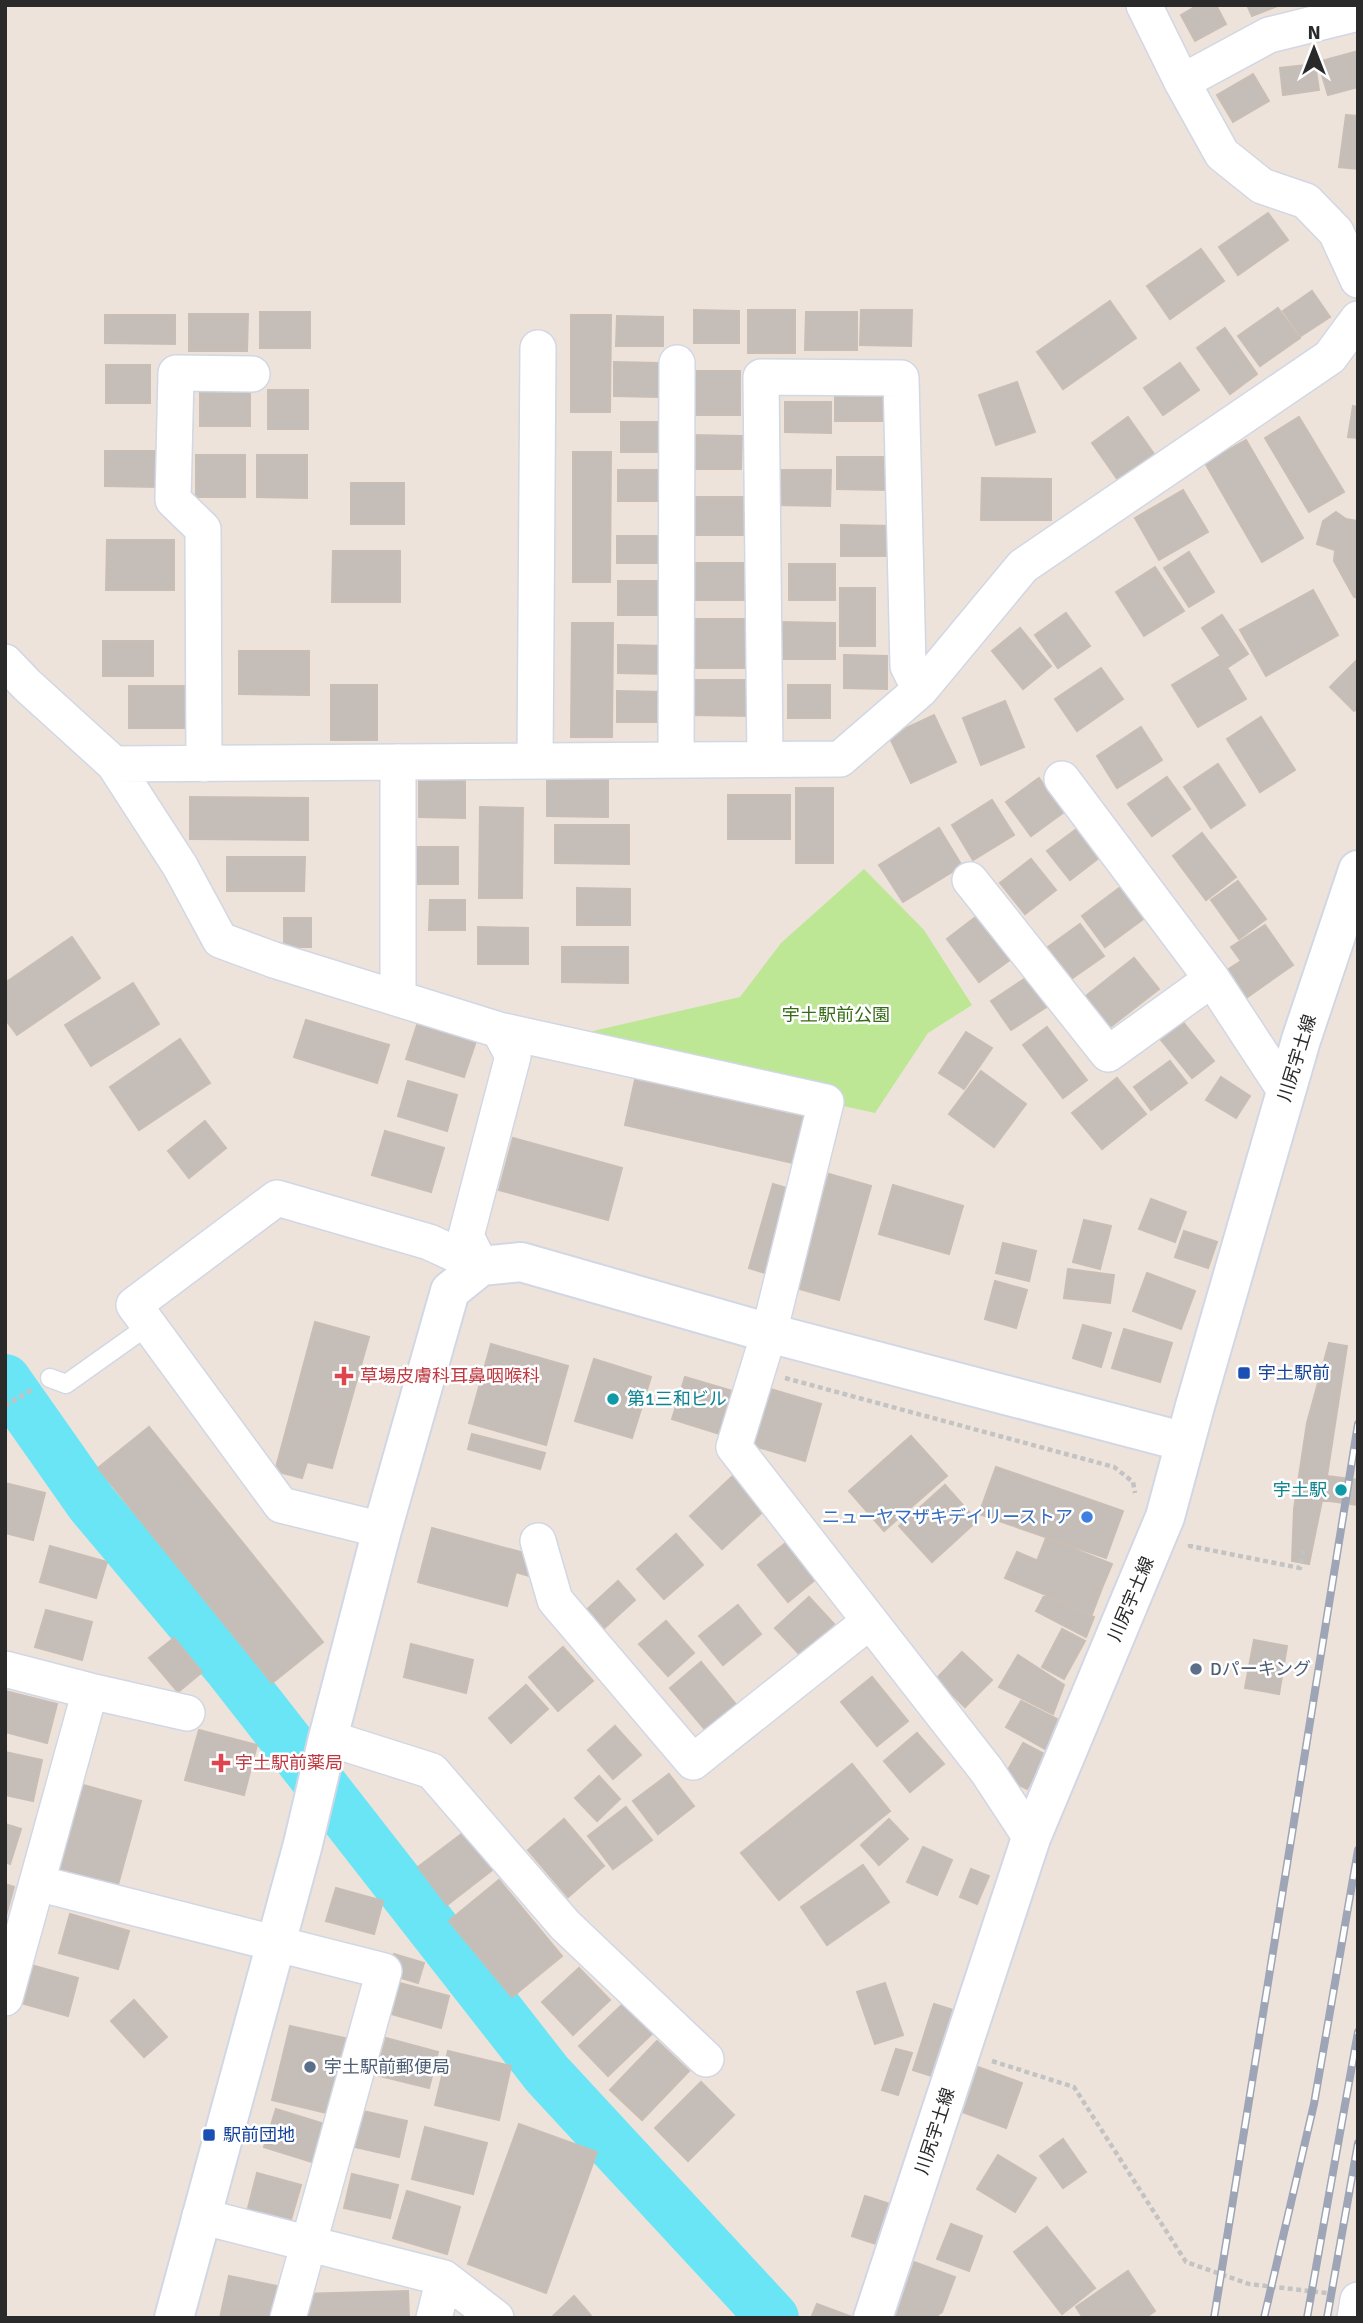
<svg xmlns="http://www.w3.org/2000/svg" width="1363" height="2323" font-family="Signika,'Noto Sans JP',sans-serif">
	<rect width="100%" height="100%" fill="#ede3db"/>
	<path fill="#bde795" d="M 864,869 L 924,930 L 972,1005 L 928,1033 L 875,1113 L 550,1041 L 740,997 L 781,943 Z"/>
	<g fill="none" stroke-linecap="round" stroke-linejoin="round">
		<path stroke="#69e5f5" stroke-width="52" d="M 5,1380 L 92,1504 L 229,1667 L 547,2074 L 773,2318"/>
	</g>
	<path fill="#c5bdb8" stroke="#c8beb5" stroke-width="2" d="M 1198,5 L 1216,5 L 1226,24 L 1195,41 L 1181,15 Z
		M 1247,5 L 1280,5 L 1252,16 Z
		M 1358,51 L 1358,87 L 1328,95 L 1318,62 Z
		M 1315,64 L 1319,90 L 1283,95 L 1280,68 Z
		M 1253,74 L 1269,101 L 1233,122 L 1217,95 Z
		M 1346,115 L 1358,116 L 1358,169 L 1339,167 Z
		M 1268,213 L 1288,240 L 1238,275 L 1219,247 Z
		M 1201,249 L 1224,281 L 1170,319 L 1147,286 Z
		M 1312,291 L 1330,317 L 1301,336 L 1283,311 Z
		M 1110,301 L 1136,338 L 1063,389 L 1037,352 Z
		M 1278,308 L 1300,338 L 1260,366 L 1238,336 Z
		M 694,310 L 739,311 L 739,343 L 694,343 Z
		M 748,310 L 795,310 L 795,353 L 748,353 Z
		M 861,310 L 912,310 L 911,346 L 860,345 Z
		M 260,312 L 310,312 L 310,348 L 260,348 Z
		M 806,312 L 857,312 L 857,350 L 805,350 Z
		M 189,314 L 248,314 L 247,351 L 189,351 Z
		M 105,315 L 175,315 L 175,344 L 105,343 Z
		M 571,315 L 611,315 L 610,412 L 571,412 Z
		M 617,316 L 663,317 L 663,346 L 616,346 Z
		M 1225,328 L 1257,374 L 1230,394 L 1197,348 Z
		M 614,362 L 659,363 L 659,397 L 614,396 Z
		M 1180,363 L 1199,390 L 1163,415 L 1144,388 Z
		M 106,365 L 150,365 L 150,403 L 106,403 Z
		M 690,371 L 740,371 L 740,415 L 690,415 Z
		M 1017,382 L 1035,432 L 996,445 L 979,395 Z
		M 268,390 L 308,390 L 308,429 L 268,429 Z
		M 200,391 L 250,391 L 250,426 L 200,426 Z
		M 835,393 L 888,393 L 887,421 L 835,421 Z
		M 785,402 L 831,402 L 831,433 L 785,432 Z
		M 1353,406 L 1358,407 L 1358,438 L 1348,437 Z
		M 1128,417 L 1154,454 L 1118,480 L 1092,443 Z
		M 1299,417 L 1344,492 L 1309,512 L 1265,438 Z
		M 621,422 L 665,422 L 664,452 L 621,452 Z
		M 691,435 L 742,436 L 741,469 L 690,469 Z
		M 1246,440 L 1303,538 L 1262,562 L 1205,463 Z
		M 105,451 L 159,451 L 158,487 L 105,486 Z
		M 573,452 L 611,452 L 610,582 L 573,582 Z
		M 196,455 L 245,455 L 245,497 L 196,497 Z
		M 257,455 L 307,455 L 307,498 L 257,497 Z
		M 837,457 L 889,457 L 889,490 L 837,489 Z
		M 618,470 L 665,470 L 665,501 L 618,501 Z
		M 776,470 L 831,470 L 830,506 L 776,505 Z
		M 982,478 L 1051,479 L 1051,520 L 981,520 Z
		M 351,483 L 404,483 L 404,524 L 351,524 Z
		M 1183,490 L 1208,532 L 1159,560 L 1135,518 Z
		M 691,497 L 743,497 L 743,535 L 691,535 Z
		M 1336,512 L 1346,519 L 1358,521 L 1358,598 L 1354,597 L 1334,561 L 1335,550 L 1317,544 L 1323,521 Z
		M 841,525 L 892,526 L 892,556 L 841,556 Z
		M 617,536 L 666,536 L 666,563 L 617,563 Z
		M 107,540 L 174,540 L 174,590 L 106,590 Z
		M 333,551 L 400,551 L 400,602 L 332,602 Z
		M 1189,552 L 1214,592 L 1189,607 L 1164,568 Z
		M 693,563 L 745,563 L 745,600 L 692,600 Z
		M 789,564 L 835,564 L 835,600 L 789,600 Z
		M 1155,567 L 1184,611 L 1144,636 L 1116,592 Z
		M 618,581 L 663,581 L 663,615 L 618,615 Z
		M 840,588 L 875,588 L 875,646 L 840,646 Z
		M 1313,590 L 1338,635 L 1266,676 L 1240,630 Z
		M 1066,613 L 1090,646 L 1058,668 L 1035,635 Z
		M 1222,615 L 1248,654 L 1228,667 L 1202,628 Z
		M 692,619 L 748,619 L 748,668 L 692,668 Z
		M 778,622 L 835,623 L 835,659 L 777,659 Z
		M 572,623 L 613,623 L 612,737 L 571,737 Z
		M 1020,628 L 1051,666 L 1023,689 L 992,651 Z
		M 103,641 L 153,641 L 153,676 L 103,676 Z
		M 618,645 L 667,646 L 666,674 L 618,673 Z
		M 239,651 L 309,651 L 309,695 L 239,694 Z
		M 844,655 L 887,656 L 887,689 L 844,688 Z
		M 1220,656 L 1246,699 L 1198,727 L 1172,685 Z
		M 1358,659 L 1358,708 L 1354,711 L 1330,687 Z
		M 1101,668 L 1123,699 L 1077,731 L 1055,699 Z
		M 692,680 L 749,680 L 749,716 L 692,715 Z
		M 331,685 L 377,685 L 377,740 L 331,740 Z
		M 788,685 L 830,685 L 830,718 L 788,718 Z
		M 129,686 L 189,686 L 189,728 L 129,728 Z
		M 617,691 L 664,692 L 664,722 L 617,722 Z
		M 1005,701 L 1024,747 L 981,765 L 963,718 Z
		M 934,715 L 956,762 L 911,783 L 889,736 Z
		M 1261,717 L 1295,770 L 1260,792 L 1227,739 Z
		M 1141,727 L 1162,760 L 1117,788 L 1097,756 Z
		M 1218,764 L 1245,805 L 1211,828 L 1184,787 Z
		M 419,773 L 465,773 L 465,818 L 419,817 Z
		M 547,776 L 608,776 L 608,817 L 547,816 Z
		M 1167,777 L 1190,809 L 1152,836 L 1128,804 Z
		M 1039,778 L 1064,812 L 1031,836 L 1006,802 Z
		M 796,788 L 833,788 L 833,863 L 796,863 Z
		M 728,795 L 790,795 L 790,839 L 728,839 Z
		M 190,797 L 308,798 L 308,840 L 190,839 Z
		M 992,800 L 1014,835 L 973,860 L 952,825 Z
		M 480,807 L 523,808 L 522,898 L 479,898 Z
		M 555,825 L 629,825 L 629,864 L 555,863 Z
		M 939,828 L 962,866 L 903,902 L 879,865 Z
		M 1078,828 L 1100,857 L 1070,880 L 1047,851 Z
		M 1202,833 L 1236,877 L 1206,900 L 1173,856 Z
		M 406,847 L 458,847 L 458,884 L 405,884 Z
		M 227,857 L 305,857 L 304,891 L 227,891 Z
		M 1031,859 L 1056,890 L 1025,914 L 1000,883 Z
		M 1238,881 L 1266,919 L 1239,939 L 1211,900 Z
		M 1122,886 L 1146,917 L 1105,947 L 1082,916 Z
		M 577,888 L 630,889 L 630,925 L 577,925 Z
		M 430,900 L 465,900 L 465,930 L 429,930 Z
		M 981,913 L 1014,957 L 979,982 L 947,939 Z
		M 284,918 L 311,918 L 311,947 L 284,947 Z
		M 1080,924 L 1104,956 L 1071,979 L 1048,947 Z
		M 1265,925 L 1293,965 L 1243,1000 L 1224,972 L 1241,961 L 1231,947 Z
		M 478,927 L 528,928 L 528,964 L 478,964 Z
		M 72,937 L 100,978 L 17,1035 L 5,1019 L 5,983 Z
		M 562,947 L 628,947 L 628,983 L 562,982 Z
		M 1134,958 L 1159,989 L 1105,1031 L 1081,1000 Z
		M 1029,976 L 1048,1006 L 1011,1030 L 991,1001 Z
		M 133,983 L 159,1024 L 91,1066 L 65,1025 Z
		M 306,1020 L 389,1045 L 377,1083 L 294,1057 Z
		M 418,1022 L 476,1041 L 464,1077 L 406,1059 Z
		M 1183,1022 L 1214,1061 L 1192,1078 L 1161,1040 Z
		M 1047,1027 L 1087,1080 L 1063,1098 L 1023,1045 Z
		M 966,1032 L 992,1048 L 964,1089 L 939,1073 Z
		M 180,1039 L 210,1083 L 139,1130 L 110,1087 Z
		M 1170,1061 L 1187,1083 L 1151,1110 L 1134,1087 Z
		M 981,1071 L 1026,1104 L 994,1147 L 949,1114 Z
		M 1221,1077 L 1250,1096 L 1236,1118 L 1206,1100 Z
		M 1117,1078 L 1146,1114 L 1102,1149 L 1072,1113 Z
		M 635,1080 L 803,1117 L 793,1163 L 625,1125 Z
		M 408,1081 L 457,1095 L 447,1131 L 398,1116 Z
		M 205,1121 L 226,1148 L 189,1178 L 168,1151 Z
		M 385,1131 L 444,1148 L 431,1192 L 372,1175 Z
		M 513,1138 L 622,1168 L 608,1220 L 499,1190 Z
		M 829,1174 L 871,1186 L 839,1300 L 796,1288 Z
		M 773,1184 L 793,1190 L 768,1274 L 749,1268 Z
		M 893,1185 L 963,1206 L 949,1254 L 879,1234 Z
		M 1151,1199 L 1186,1212 L 1175,1242 L 1139,1229 Z
		M 1084,1220 L 1111,1226 L 1100,1269 L 1073,1262 Z
		M 1184,1231 L 1217,1242 L 1208,1268 L 1175,1257 Z
		M 1003,1243 L 1036,1251 L 1029,1281 L 996,1273 Z
		M 1068,1269 L 1114,1275 L 1110,1303 L 1064,1298 Z
		M 1147,1273 L 1195,1291 L 1181,1329 L 1133,1311 Z
		M 995,1281 L 1027,1290 L 1016,1328 L 985,1319 Z
		M 315,1322 L 369,1337 L 348,1411 L 295,1397 Z
		M 1083,1325 L 1111,1333 L 1101,1367 L 1073,1358 Z
		M 1124,1329 L 1172,1343 L 1160,1382 L 1112,1368 Z
		M 1329,1343 L 1347,1346 L 1327,1476 L 1309,1564 L 1292,1561 L 1294,1509 L 1307,1423 Z
		M 491,1344 L 568,1366 L 546,1445 L 469,1423 Z
		M 594,1359 L 651,1377 L 632,1438 L 575,1421 Z
		M 685,1377 L 739,1393 L 726,1436 L 672,1419 Z
		M 767,1388 L 821,1404 L 805,1461 L 751,1445 Z
		M 295,1397 L 348,1411 L 332,1468 L 307,1462 L 302,1478 L 275,1471 Z
		M 149,1427 L 323,1642 L 272,1683 L 98,1468 Z
		M 472,1434 L 545,1453 L 540,1469 L 468,1449 Z
		M 911,1436 L 947,1476 L 884,1531 L 849,1491 Z
		M 996,1467 L 1123,1511 L 1106,1558 L 979,1514 Z
		M 736,1473 L 768,1507 L 722,1549 L 690,1516 Z
		M 1327,1476 L 1358,1480 L 1358,1505 L 1322,1500 Z
		M 5,1483 L 45,1493 L 33,1540 L 5,1533 Z
		M 945,1485 L 977,1521 L 932,1562 L 899,1526 Z
		M 432,1528 L 535,1556 L 529,1576 L 516,1572 L 507,1606 L 418,1582 Z
		M 676,1534 L 703,1565 L 664,1599 L 637,1569 Z
		M 1046,1538 L 1112,1564 L 1102,1588 L 1037,1561 Z
		M 787,1542 L 817,1578 L 788,1602 L 758,1565 Z
		M 50,1546 L 107,1562 L 96,1598 L 40,1582 Z
		M 1017,1552 L 1102,1588 L 1092,1614 L 1005,1578 Z
		M 618,1581 L 635,1600 L 600,1632 L 583,1613 Z
		M 1044,1596 L 1094,1617 L 1086,1637 L 1036,1611 Z
		M 809,1597 L 834,1624 L 800,1655 L 775,1628 Z
		M 738,1605 L 761,1634 L 723,1665 L 699,1636 Z
		M 46,1610 L 92,1622 L 82,1660 L 35,1647 Z
		M 666,1621 L 694,1653 L 668,1676 L 639,1644 Z
		M 1062,1629 L 1085,1641 L 1064,1679 L 1042,1667 Z
		M 174,1638 L 202,1672 L 178,1692 L 149,1658 Z
		M 1254,1640 L 1287,1646 L 1279,1694 L 1245,1688 Z
		M 411,1644 L 473,1660 L 466,1693 L 404,1677 Z
		M 563,1647 L 593,1681 L 558,1711 L 529,1677 Z
		M 962,1652 L 992,1680 L 965,1707 L 936,1679 Z
		M 1018,1655 L 1064,1685 L 1053,1714 L 999,1687 Z
		M 701,1662 L 738,1707 L 708,1733 L 670,1688 Z
		M 872,1677 L 908,1721 L 877,1746 L 841,1702 Z
		M 526,1685 L 548,1709 L 511,1743 L 489,1718 Z
		M 5,1691 L 57,1704 L 47,1743 L 5,1732 Z
		M 1021,1701 L 1057,1719 L 1047,1750 L 1006,1727 Z
		M 615,1726 L 641,1755 L 613,1779 L 588,1750 Z
		M 199,1730 L 257,1745 L 244,1795 L 185,1780 Z
		M 917,1733 L 944,1764 L 910,1792 L 884,1761 Z
		M 1023,1743 L 1046,1755 L 1027,1789 L 1004,1777 Z
		M 5,1752 L 42,1760 L 33,1801 L 5,1795 Z
		M 852,1764 L 890,1811 L 779,1900 L 741,1853 Z
		M 669,1774 L 694,1806 L 658,1834 L 633,1801 Z
		M 599,1776 L 620,1799 L 597,1821 L 575,1798 Z
		M 76,1783 L 141,1801 L 116,1892 L 50,1874 Z
		M 626,1807 L 652,1840 L 613,1869 L 588,1836 Z
		M 564,1819 L 604,1866 L 568,1897 L 528,1850 Z
		M 889,1819 L 908,1839 L 879,1865 L 861,1845 Z
		M 5,1824 L 21,1829 L 10,1864 L 5,1862 Z
		M 467,1830 L 496,1867 L 447,1905 L 418,1867 Z
		M 923,1847 L 952,1860 L 937,1895 L 907,1882 Z
		M 863,1865 L 889,1902 L 827,1945 L 801,1907 Z
		M 971,1869 L 989,1876 L 977,1904 L 960,1897 Z
		M 499,1880 L 562,1956 L 512,1997 L 449,1921 Z
		M 5,1884 L 14,1887 L 5,1919 Z
		M 336,1888 L 383,1901 L 374,1934 L 326,1921 Z
		M 70,1914 L 129,1931 L 118,1969 L 59,1953 Z
		M 394,1954 L 424,1963 L 418,1983 L 388,1974 Z
		M 31,1965 L 78,1978 L 68,2016 L 21,2003 Z
		M 579,1968 L 610,2000 L 573,2035 L 542,2002 Z
		M 396,1982 L 449,1996 L 441,2028 L 388,2013 Z
		M 885,1983 L 903,2035 L 875,2044 L 857,1992 Z
		M 134,2000 L 167,2037 L 144,2057 L 111,2021 Z
		M 627,2000 L 656,2030 L 608,2076 L 579,2046 Z
		M 934,2004 L 959,2012 L 938,2078 L 913,2070 Z
		M 290,2026 L 349,2039 L 331,2114 L 272,2100 Z
		M 386,2038 L 438,2052 L 429,2088 L 376,2075 Z
		M 657,2041 L 689,2071 L 642,2120 L 610,2090 Z
		M 896,2049 L 912,2053 L 898,2095 L 882,2090 Z
		M 448,2051 L 511,2066 L 499,2120 L 435,2105 Z
		M 978,2067 L 1022,2083 L 1006,2128 L 962,2112 Z
		M 701,2082 L 734,2115 L 688,2161 L 655,2128 Z
		M 276,2109 L 324,2124 L 312,2162 L 264,2147 Z
		M 363,2111 L 407,2121 L 399,2157 L 355,2147 Z
		M 519,2124 L 597,2152 L 546,2293 L 468,2264 Z
		M 425,2127 L 487,2143 L 473,2194 L 412,2179 Z
		M 1063,2139 L 1086,2172 L 1063,2188 L 1040,2156 Z
		M 998,2155 L 1036,2178 L 1015,2212 L 977,2189 Z
		M 257,2173 L 301,2185 L 290,2223 L 247,2212 Z
		M 352,2174 L 398,2185 L 390,2218 L 344,2208 Z
		M 407,2191 L 460,2207 L 447,2254 L 393,2238 Z
		M 865,2196 L 893,2205 L 879,2245 L 852,2236 Z
		M 951,2224 L 982,2236 L 969,2271 L 937,2259 Z
		M 1047,2227 L 1095,2288 L 1062,2314 L 1014,2252 Z
		M 914,2262 L 955,2277 L 942,2312 L 934,2318 L 895,2318 Z
		M 1128,2271 L 1155,2311 L 1145,2318 L 1083,2318 L 1076,2307 Z
		M 229,2276 L 282,2287 L 276,2318 L 220,2318 Z
		M 408,2291 L 409,2318 L 300,2318 L 299,2294 Z
		M 574,2296 L 593,2318 L 551,2318 Z
		M 817,2304 L 852,2317 L 852,2318 L 811,2318 Z"/>
	<g fill="none" stroke-linecap="round" stroke-linejoin="round">
		<g stroke="#d1d7e4" stroke-width="21">
			<path id="service" d="M 50,1378 L 66,1384 L 149,1325"/>
		</g>
		<g stroke="#d1d7e4" stroke-width="38">
			<path id="minor" d="M 1144,5 L 1182,82 L 1222,154 L 1262,186 L 1306,201 L 1336,232 L 1358,280
				M 1182,82 L 1269,35 L 1358,13
				M 5,662 L 27,685 L 114,764 L 180,866 L 220,940 L 274,960 L 499,1030 L 826,1102 L 769,1333 L 734,1447 L 987,1771 L 1031,1838
				M 765,759 L 761,377 L 901,378 L 908,666 L 920,690
				M 676,760 L 677,363
				M 535,761 L 538,348
				M 114,764 L 840,759 L 920,690 L 1023,566 L 1330,357 L 1358,319
				M 204,764 L 203,529 L 173,500 L 176,373 L 252,374
				M 1062,779 L 1212,979
				M 970,880 L 1108,1054 L 1212,979 L 1286,1092
				M 398,998 L 398,762
				M 481,1266 L 466,1236 L 513,1056 L 499,1030
				M 382,1530 L 281,1505 L 134,1305 L 277,1198 L 429,1242 L 481,1266
				M 538,1541 L 555,1600 L 693,1762 L 870,1621
				M 5,1669 L 90,1691 L 187,1713
				M 328,1738 L 432,1771 L 565,1925 L 706,2059
				M 37,1883 L 384,1971 L 288,2318
				M 5,1998 L 90,1691
				M 200,2216 L 444,2278 L 496,2318
				M 434,2318 L 444,2278
				M 1355,2318 L 1358,2300"/>
		</g>
		<g stroke="#d1d7e4" stroke-width="42">
			<path id="tertiary" d="M 174,2318 L 303,1844 L 328,1738 L 382,1530 L 450,1291 L 481,1266 L 521,1262 L 769,1333 L 1185,1442"/>
		</g>
		<g stroke="#d1d7e4" stroke-width="42">
			<path id="secondary" d="M 873,2318 L 1031,1838 L 1165,1517 L 1195,1406 L 1301,1040 L 1358,870"/>
		</g>
		<path stroke="#c3c3c3" stroke-width="4.5" stroke-dasharray="5 3.5" stroke-linecap="butt" d="M 785,1378 L 1114,1467 L 1133,1482 L 1135,1493
			M 5,1406 L 31,1390
			M 1190,1544 L 1190,1546 L 1300,1568 L 1303,1551
			M 992,2061 L 1074,2087 L 1186,2262 L 1249,2284 L 1327,2293"/>
		<use href="#service" stroke="#fff" stroke-width="18"/>
		<use href="#minor" stroke="#fff" stroke-width="35"/>
		<use href="#tertiary" stroke="#fff" stroke-width="38"/>
		<use href="#secondary" stroke="#fff" stroke-width="38"/>
		<g stroke="#9ea5b6" stroke-width="8">
			<path id="rail" d="M 1214,2318 L 1358,1424
				M 1264,2318 L 1314,2104 L 1358,1850
				M 1307,2318 L 1358,2032
				M 1327,2318 L 1358,2143"/>
		</g>
		<use href="#rail" stroke="#fff" stroke-width="5" stroke-dasharray="16" stroke-linecap="butt"/>
	</g>
	<g fill="#1a4fb4" stroke="#fff" stroke-width="2.5">
		<rect x="1237" y="1366" width="14" height="14" rx="3.5"/>
		<rect x="202" y="2128" width="14" height="14" rx="3.5"/>
	</g>
	<g fill="#e0444e" stroke="#fff" stroke-width="2.5">
		<path d="M340.5 1365.5h7v7h7v7h-7v7h-7v-7h-7v-7h7z"/>
		<path d="M217.5 1752.5h7v7h7v7h-7v7h-7v-7h-7v-7h7z"/>
	</g>
	<g fill="#0f9aa8" stroke="#fff" stroke-width="2.5">
		<circle cx="613" cy="1399" r="7"/>
		<circle cx="1341" cy="1490" r="7"/>
	</g>
	<circle fill="#3f7fe0" stroke="#fff" stroke-width="2.5" cx="1087" cy="1517" r="7"/>
	<g fill="#5c6f8a" stroke="#fff" stroke-width="2.5">
		<circle cx="1196" cy="1669" r="7"/>
		<circle cx="310" cy="2067" r="7"/>
	</g>
	<g text-anchor="middle" stroke-width="5" stroke-linejoin="round" paint-order="stroke">
		<g font-size="18" fill="#356b16" stroke="#fff">
			<text x="836" y="1021">宇土駅前公園</text>
		</g>
		<g font-size="18" fill="#2a2a2a" stroke="#fff">
			<text transform="translate(1297 1058) rotate(-73)" y="6">川尻宇土線</text>
			<text transform="translate(1131 1599) rotate(-67)" y="6">川尻宇土線</text>
			<text transform="translate(935 2131) rotate(-72)" y="6">川尻宇土線</text>
		</g>
		<g font-size="18" fill="#164399" stroke="#fff" text-anchor="start">
			<text x="1258" y="1379">宇土駅前</text>
			<text x="223" y="2141">駅前団地</text>
		</g>
		<g font-size="18" fill="#be3a42" stroke="#fff" text-anchor="start">
			<text x="360" y="1382">草場皮膚科耳鼻咽喉科</text>
			<text x="235" y="1769">宇土駅前薬局</text>
		</g>
		<g font-size="18" fill="#0d838f" stroke="#fff" text-anchor="start">
			<text x="627" y="1405">第1三和ビル</text>
			<text x="1327" y="1496" text-anchor="end">宇土駅</text>
		</g>
		<g font-size="18" fill="#366cbe" stroke="#fff" text-anchor="end">
			<text x="1073" y="1523">ニューヤマザキデイリーストア</text>
		</g>
		<g font-size="18" fill="#4e5e75" stroke="#fff" text-anchor="start">
			<text x="1210" y="1675">Dパーキング</text>
			<text x="324" y="2073">宇土駅前郵便局</text>
		</g>
	</g>
	<rect width="1363" height="2323" fill="none" stroke="#2a2a2a" stroke-width="14"/>
	<g transform="translate(1314 49)" stroke="#ffffff" stroke-width="5" paint-order="stroke">
	<path d="M0-5L12 26L0 18L-12 26Z" fill="#2a2a2a"/>
	<text y="-10" font-size="19" font-weight="bold" text-anchor="middle" fill="#2a2a2a">N</text>
	</g>
</svg>
